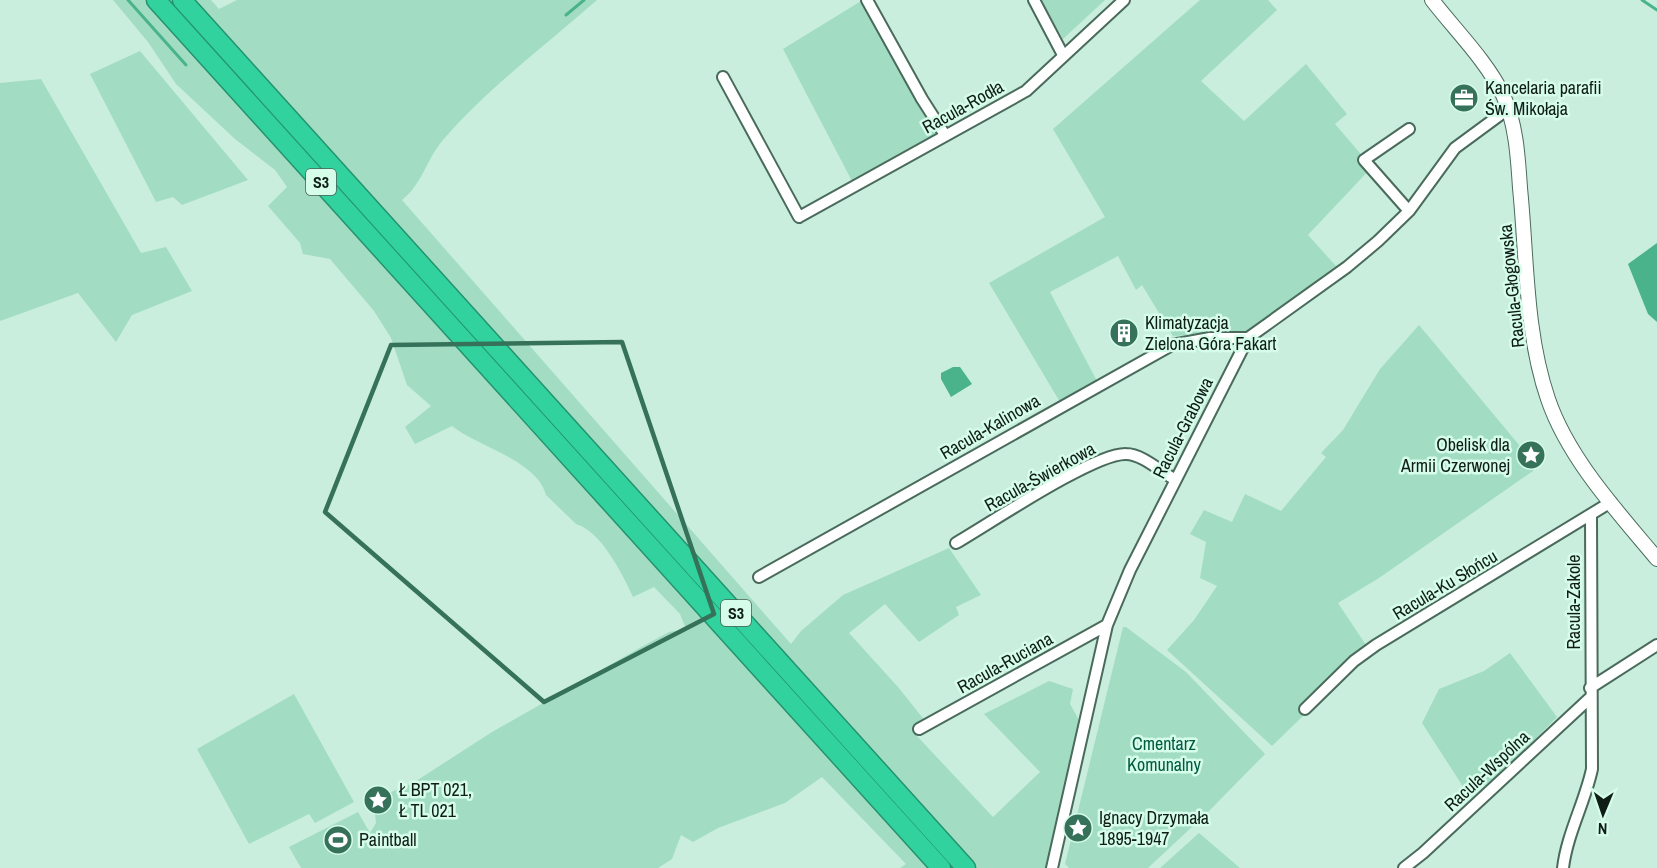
<svg xmlns="http://www.w3.org/2000/svg" width="1657" height="868" font-family="'Archivo Narrow',sans-serif">
	<rect width="100%" height="100%" fill="#c9eedd"/>
	<path fill="#a2ddc3" d="M 113,0 L 211,0 L 219,9 L 237,0 L 597,0 C 546,45 488,88 443,140 C 427,158 422,185 402,200 L 791,644 L 801,631 L 843,595 L 949,548 L 981,595 L 956,607 L 959,615 L 919,642 L 885,604 L 849,633 L 898,687 L 930,727 L 916,735 L 993,817 L 1040,772 L 984,714 L 1049,681 L 1073,689 L 1070,704 L 1079,720 L 1047,868 L 900,868 L 906,864 L 822,777 L 785,803 L 718,828 L 693,842 L 681,835 L 672,859 L 658,868 L 301,868 L 289,847 L 358,812 L 370,833 L 376,823 L 374,806 L 384,795 L 413,783 L 492,732 L 643,646 L 669,632 L 686,629 L 680,614 L 654,587 L 633,597 C 623,575 601,531 576,524 L 546,495 C 537,460 476,446 452,426 L 415,444 L 405,427 L 431,406 L 407,385 L 391,338 L 374,311 L 330,259 L 303,254 L 300,243 L 268,206 L 287,187 L 275,170 L 235,139 L 176,84 L 148,42 Z
		M 1041,0 L 1105,0 L 1063,39 Z
		M 1200,0 L 1268,0 L 1277,10 L 1201,81 L 1244,121 L 1306,64 L 1347,114 L 1335,124 L 1372,167 L 1308,235 L 1336,266 L 1246,332 L 1173,336 L 1142,285 L 1136,290 L 1118,256 L 1050,292 L 1097,381 L 1060,402 L 989,283 L 1105,217 L 1053,129 Z
		M 861,1 L 940,133 L 853,183 L 783,49 Z
		M 140,51 L 248,180 L 182,205 L 173,197 L 156,202 L 90,74 Z
		M 41,79 L 141,253 L 166,247 L 192,291 L 132,315 L 116,342 L 78,293 L 0,321 L 0,83 Z
		M 1419,325 L 1530,458 L 1533,471 L 1379,578 L 1338,603 L 1370,651 L 1272,746 L 1167,650 L 1194,620 L 1217,586 L 1200,578 L 1206,542 L 1190,534 L 1204,510 L 1232,522 L 1245,494 L 1281,511 L 1326,457 L 1321,453 L 1343,430 L 1380,369 Z
		M 1123,627 L 1126,627 L 1186,672 L 1265,754 L 1209,811 L 1148,868 L 1069,868 L 1065,864 Z
		M 1510,653 L 1557,717 L 1500,775 L 1469,796 L 1422,723 L 1439,689 L 1484,671 Z
		M 294,694 L 354,802 L 315,823 L 309,814 L 249,844 L 197,749 Z
		M 1199,833 L 1240,868 L 1160,868 Z"/>
	<path fill="#4ab38c" d="M 1657,243 L 1657,322 L 1648,314 L 1628,264 Z
		M 953,367 L 960,367 L 972,384 L 951,397 L 941,379 L 941,373 Z"/>
	<g fill="none" stroke-linecap="round" stroke-linejoin="round">
		<path stroke="#4ab38c" stroke-width="3" d="M 128,0 L 186,65
			M 1642,0 L 1657,10
			M 566,15 L 584,0"/>
		<g stroke="#4a6b5c" stroke-width="14">
			<path id="minor" d="M 867,0 L 922,99 L 945,135
				M 1034,0 L 1063,55
				M 723,77 L 799,217 L 1026,91 L 1124,0
				M 1409,211 L 1364,160 L 1409,129
				M 956,543 C 989,524 1094,453 1126,454 C 1142,454 1160,471 1174,479
				M 759,577 L 1172,345 L 1210,338 L 1248,338
				M 1590,688 L 1657,645
				M 1305,709 L 1354,661 L 1376,645 L 1611,502
				M 919,729 L 1107,625
				M 1052,868 L 1107,625 L 1130,570 L 1248,338 L 1347,267 L 1378,241 L 1409,211 L 1455,148 L 1508,109
				M 1404,868 L 1423,853 L 1591,697
				M 1563,868 C 1567,834 1585,802 1592,769 L 1591,516"/>
		</g>
		<g stroke="#4a6b5c" stroke-width="16">
			<path id="tertiary" d="M 1432,0 C 1455,30 1486,60 1503,95 C 1516,123 1518,157 1520,188 C 1527,257 1525,332 1548,399 C 1568,458 1617,511 1657,559"/>
		</g>
		<g stroke="#25936f" stroke-width="21">
			<path id="motorway" d="M 156,0 L 941,868
				M 182,0 L 966,868"/>
		</g>
		<use href="#minor" stroke="#fff" stroke-width="10"/>
		<use href="#tertiary" stroke="#fff" stroke-width="14"/>
		<use href="#motorway" stroke="#31d29e" stroke-width="18"/>
	</g>
	<path fill="none" stroke="#36715a" stroke-width="4.5" stroke-linejoin="round" d="M 622,342 L 714,614 L 544,702 L 325,512 L 391,345 Z"/>
	<defs>
		<g id="office-disc" transform="scale(1.5)"><circle r="9.5" fill="#36715a" stroke="#d6fcea"/><path d="M-6-3h4V-5.5h4V-3h4V5H-6ZM-1-4.5V-3h2v-1.5ZM-6 0V1H6V0Z" fill="#fff"/></g>
		<g id="building-disc" transform="scale(1.5)"><circle r="9.5" fill="#36715a" stroke="#d6fcea"/><path d="M-4-6H4V6H1V3H-1V6H-4ZM-2.5-4.3h1.7v1.8h-1.7ZM.8-4.3h1.7v1.8H.8ZM-2.5-1h1.7V.8h-1.7ZM.8-1h1.7V.8H.8Z" fill="#fff"/></g>
		<g id="sight-disc" transform="scale(1.5)"><circle r="9.5" fill="#36715a" stroke="#d6fcea"/><path d="M0-6L1.8-2.2L6-1.7L2.9 1.2L3.7 5.4L0 3.3L-3.7 5.4L-2.9 1.2L-6-1.7L-1.8-2.2Z" fill="#fff"/></g>
		<g id="stadium-disc" transform="scale(1.5)"><circle r="9.5" fill="#36715a" stroke="#d6fcea"/><path d="M0-5a6.5 5 0 1 0 0 10a6.5 5 0 1 0 0-10ZM-3.5-1.8h7v3.6h-7Z" fill="#fff"/></g>
	</defs>
	<g fill-rule="evenodd">
		<use href="#office-disc" x="1464" y="98"/>
		<use href="#building-disc" x="1124" y="333"/>
		<use href="#sight-disc" x="1531" y="455"/>
		<use href="#sight-disc" x="378" y="800"/>
		<use href="#sight-disc" x="1078" y="828"/>
		<use href="#stadium-disc" x="338" y="840"/>
	</g>
	<g text-anchor="middle" stroke-width="5" stroke-linejoin="round" paint-order="stroke">
		<g fill="#d6fcea" stroke="#4b6056" stroke-width="1.5">
			<rect x="306" y="169" width="30" height="26" rx="4.5"/>
			<rect x="721" y="600" width="30" height="26" rx="4.5"/>
		</g>
		<g font-size="16" font-weight="bold" fill="#0f1d17">
			<text x="321" y="188">S3</text>
			<text x="736" y="619">S3</text>
		</g>
		<g font-size="18" fill="#0f1d17" stroke="#d6fcea" text-anchor="start">
			<text x="1485" y="94">Kancelaria parafii<tspan x="1485" dy="21">Św. Mikołaja</tspan></text>
			<text x="1145" y="329">Klimatyzacja<tspan x="1145" dy="21">Zielona Góra Fakart</tspan></text>
			<text x="1510" y="451" text-anchor="end">Obelisk dla<tspan x="1510" dy="21">Armii Czerwonej</tspan></text>
			<text x="399" y="796">Ł BPT 021,<tspan x="399" dy="21">Ł TL 021</tspan></text>
			<text x="1099" y="824">Ignacy Drzymała<tspan x="1099" dy="21">1895-1947</tspan></text>
			<text x="359" y="846">Paintball</text>
		</g>
		<g font-size="18" fill="#0f1d17" stroke="#d6fcea">
			<text transform="translate(963 107) rotate(-29)" y="6">Racula-Rodła</text>
			<text transform="translate(1512 286) rotate(-96)" y="6">Racula-Głogowska</text>
			<text transform="translate(990 427) rotate(-30)" y="6">Racula-Kalinowa</text>
			<text transform="translate(1183 428) rotate(-63)" y="6">Racula-Grabowa</text>
			<text transform="translate(1040 477) rotate(-29)" y="6">Racula-Świerkowa</text>
			<text transform="translate(1445 585) rotate(-31)" y="6">Racula-Ku Słońcu</text>
			<text transform="translate(1574 602) rotate(-90)" y="6">Racula-Zakole</text>
			<text transform="translate(1005 663) rotate(-29)" y="6">Racula-Ruciana</text>
			<text transform="translate(1487 771) rotate(-43)" y="6">Racula-Wspólna</text>
		</g>
		<g font-size="18" fill="#015a41" stroke="#d6fcea">
			<text x="1164" y="750">Cmentarz<tspan x="1164" dy="21">Komunalny</tspan></text>
		</g>
	</g>
	<g transform="translate(1603 814) rotate(182)" stroke="#d6fcea" stroke-width="4.5" paint-order="stroke">
	<path d="M0-4.5L10 22L0 15L-10 22Z" fill="#0f1d17"/>
	<text y="-9" font-size="16" font-weight="bold" text-anchor="middle" fill="#0f1d17">N</text>
	</g>
</svg>
